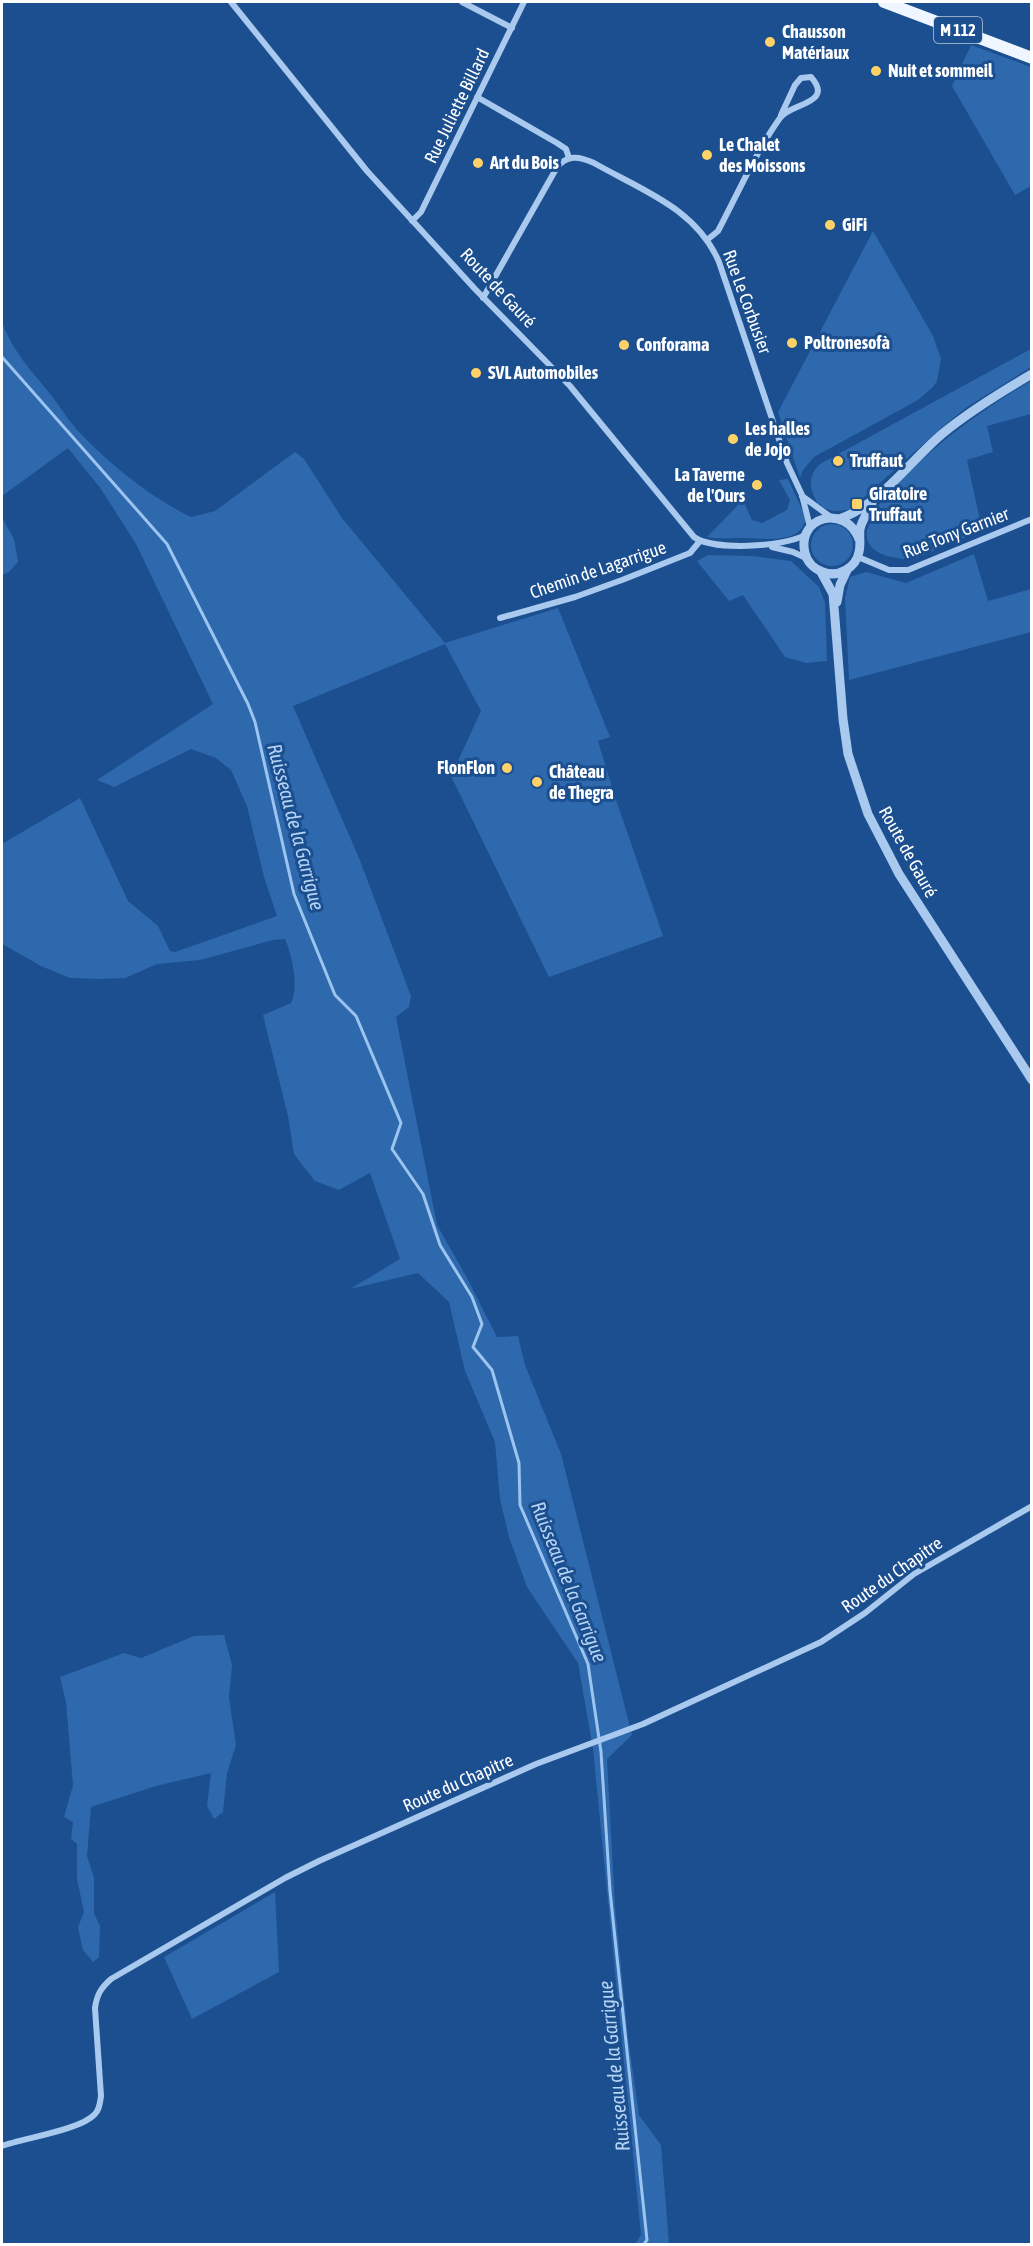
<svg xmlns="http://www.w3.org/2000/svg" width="1033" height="2246" font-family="'Asap Condensed',sans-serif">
	<rect width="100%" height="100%" fill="#1b4f8f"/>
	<path fill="#2e69ad" d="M 971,45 L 1031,67 L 1031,186 L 1015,195 L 952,86 Z
		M 873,231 L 933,336 L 941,359 L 937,381 L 933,387 L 918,400 L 814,457 L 803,470 L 800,478 L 778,412 Z
		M 2,321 C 11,349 29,368 47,390 C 59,404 68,421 81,434 C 113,467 150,497 191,517 L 215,511 L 295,452 L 304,459 L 342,518 L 445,643 L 558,608 L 610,737 L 598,741 L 615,797 L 663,936 L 549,977 L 451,776 L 481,711 L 445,644 L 293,706 L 359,858 L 411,996 L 409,1007 L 396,1017 L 437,1225 L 466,1276 L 497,1337 L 518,1336 L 525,1365 L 561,1454 L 632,1735 L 607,1759 L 615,1907 L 628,2038 L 639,2115 L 661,2145 L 669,2244 L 635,2244 L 641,2235 L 593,1749 L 578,1663 L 527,1587 L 509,1537 L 500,1499 L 495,1442 L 465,1371 L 449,1302 L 418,1273 L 350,1289 L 400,1259 L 370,1173 L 339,1190 L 315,1181 L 294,1154 L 288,1116 L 263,1015 L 291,1003 C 299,986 292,955 285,939 L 273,940 L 200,960 L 157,964 L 125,978 L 97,979 L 70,978 L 41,966 L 2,944 L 2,844 L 80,798 L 128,901 L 158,926 L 170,951 L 175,952 L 277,916 L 264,877 L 247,806 L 231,770 L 216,758 L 191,749 L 114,787 L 97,780 L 213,704 L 136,544 L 101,489 L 68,448 L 2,496 Z
		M 1031,349 L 1031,367 L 967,407 L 940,429 L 851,509 C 840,511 831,513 821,506 L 821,503 L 819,505 C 809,491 807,476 820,464 Z
		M 1031,381 L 1031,414 L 987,426 L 993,452 L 967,460 L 982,530 L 914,559 C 898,560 863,555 867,531 C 869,524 874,516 878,510 L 877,507 C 921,454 973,415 1031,381 Z
		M 788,479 L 806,518 C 801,547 760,537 740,538 C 729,538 718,539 707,537 L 743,500 L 752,520 L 762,523 L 787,510 L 790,500 L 779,480 Z
		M 2,518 L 14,539 L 18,562 L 9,572 L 2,575 Z
		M811 545a21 21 0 1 1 42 0a21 21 0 1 1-42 0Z
		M 974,554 L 988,601 L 1031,589 L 1031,632 L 849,680 L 845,598 L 850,577 L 866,572 L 906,583 Z
		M 708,555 L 753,556 L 791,561 L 819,587 L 825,603 L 827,661 L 806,663 L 785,657 L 743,595 L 729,601 L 697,561 Z
		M 224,1635 L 232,1665 L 229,1698 L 236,1745 L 227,1773 L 223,1812 L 214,1819 L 207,1806 L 211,1773 L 156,1786 L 91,1807 L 87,1856 L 94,1878 L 94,1913 L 100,1926 L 99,1957 L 93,1962 L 83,1950 L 78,1927 L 84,1912 L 77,1879 L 77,1844 L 71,1839 L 73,1822 L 64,1817 L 73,1785 L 66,1702 L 60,1677 L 124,1653 L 141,1658 L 194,1636 Z
		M 275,1892 L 279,1972 L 192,2019 L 164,1957 Z"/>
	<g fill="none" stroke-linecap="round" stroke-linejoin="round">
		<path stroke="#9cc4f0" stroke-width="3" d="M 2,357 L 167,544 L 248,704 L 255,722 L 294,894 L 335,995 L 356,1016 L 401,1123 L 392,1149 L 423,1194 L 440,1245 L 472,1297 L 482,1324 L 473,1347 L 492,1370 L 519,1463 L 520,1505 L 588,1664 L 601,1752 L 610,1891 L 647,2240 L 644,2244"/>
		<path stroke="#a9c9ee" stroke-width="6" d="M 231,2 L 367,171 L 475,289 L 570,386 L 694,537 C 713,551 784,547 805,535
			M 462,2 L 512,28
			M 477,97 L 557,143 L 566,149 L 569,158
			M 412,221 L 421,212 L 524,2
			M 707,240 L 718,231 C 737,195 757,150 780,118 C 790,103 835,104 811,77 L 801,78 L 795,85 L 781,115
			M 483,298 L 556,169 C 566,154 579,156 594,163 C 641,190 696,208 719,262 L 787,463 L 802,495 L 810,527
			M 802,496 L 832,518
			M 772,547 L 793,552 L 806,558
			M 858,557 L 889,570 L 908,570 L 1032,519
			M 500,618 L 575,597 L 622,580 L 690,553 L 700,541
			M 2,2146 C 24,2138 81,2130 95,2114 C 100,2109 100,2102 101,2096 L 95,2008 C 97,1994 101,1988 111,1979 L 285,1878 L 319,1861 L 536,1764 L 643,1724 L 821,1642 L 865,1613 L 914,1574 L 1032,1506"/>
		<path stroke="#a9c9ee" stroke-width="9" d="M 839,519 C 879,506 910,461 942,434 C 970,411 1001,392 1032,374
			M 859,539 C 845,503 796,517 805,553 C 807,562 814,569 823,572 C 838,578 856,568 859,552 C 861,545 859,537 860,529 C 862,520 868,512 872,504
			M 821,572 L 833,594 L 843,719 L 848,754 L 868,814 L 899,874 L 1032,1080
			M 837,602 L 840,585 L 847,570"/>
		<path stroke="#f0f6ff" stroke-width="12" d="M 884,2 L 1032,58"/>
	</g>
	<g fill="#ffd166" stroke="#1b4f8f" stroke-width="2">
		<circle cx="770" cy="42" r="6"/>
		<circle cx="876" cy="71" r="6"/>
		<circle cx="707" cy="155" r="6"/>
		<circle cx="478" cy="163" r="6"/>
		<circle cx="830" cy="225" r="6"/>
		<circle cx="792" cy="343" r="6"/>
		<circle cx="624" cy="345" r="6"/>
		<circle cx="476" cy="373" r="6"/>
		<circle cx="733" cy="439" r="6"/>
		<circle cx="838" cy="461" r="6"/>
		<circle cx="757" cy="485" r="6"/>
		<rect x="851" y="498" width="12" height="12" rx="3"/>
		<circle cx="507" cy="768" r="6"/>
		<circle cx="537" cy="782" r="6"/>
	</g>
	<g text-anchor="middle" stroke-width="6" stroke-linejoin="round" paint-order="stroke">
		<rect fill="#1b4f8f" stroke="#bbcadd" stroke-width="1.5" x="934" y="17" width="48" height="26" rx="4.5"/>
		<g font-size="16" font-weight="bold" fill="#fff">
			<text x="958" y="36">M 112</text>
		</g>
		<g font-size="18" font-weight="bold" fill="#fff" stroke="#1b4f8f" text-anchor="start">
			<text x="782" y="38">Chausson<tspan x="782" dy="21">Matériaux</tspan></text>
			<text x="888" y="77">Nuit et sommeil</text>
			<text x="719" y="151">Le Chalet<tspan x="719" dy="21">des Moissons</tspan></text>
			<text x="490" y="169">Art du Bois</text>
			<text x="842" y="231">GiFi</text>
			<text x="804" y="349">Poltronesofà</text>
			<text x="636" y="351">Conforama</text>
			<text x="488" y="379">SVL Automobiles</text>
			<text x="745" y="435">Les halles<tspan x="745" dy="21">de Jojo</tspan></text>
			<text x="850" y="467">Truffaut</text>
			<text x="745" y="481" text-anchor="end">La Taverne<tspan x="745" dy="21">de l'Ours</tspan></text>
			<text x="869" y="500">Giratoire<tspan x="869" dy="21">Truffaut</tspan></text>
			<text x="495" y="774" text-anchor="end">FlonFlon</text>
			<text x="549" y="778">Château<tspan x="549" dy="21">de Thegra</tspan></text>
		</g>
		<g font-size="18" fill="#fff" stroke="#1b4f8f">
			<text transform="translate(457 106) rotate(-64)" y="6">Rue Juliette Billard</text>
			<text transform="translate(498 288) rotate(47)" y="6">Route de Gauré</text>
			<text transform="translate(747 302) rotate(70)" y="6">Rue Le Corbusier</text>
			<text transform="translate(956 533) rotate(-21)" y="6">Rue Tony Garnier</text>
			<text transform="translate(598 570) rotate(-19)" y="6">Chemin de Lagarrigue</text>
			<text transform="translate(908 852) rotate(61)" y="6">Route de Gauré</text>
			<text transform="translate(892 1575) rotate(-35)" y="6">Route du Chapitre</text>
			<text transform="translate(458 1783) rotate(-24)" y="6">Route du Chapitre</text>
		</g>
		<g font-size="20" font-style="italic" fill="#b5d3f5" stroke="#1b4f8f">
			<text transform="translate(296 827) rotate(75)" y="7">Ruisseau de la Garrigue</text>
			<text transform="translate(569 1582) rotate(68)" y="7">Ruisseau de la Garrigue</text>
			<text transform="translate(614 2066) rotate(-96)" y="7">Ruisseau de la Garrigue</text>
		</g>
	</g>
	<rect width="1033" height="2246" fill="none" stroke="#ffffff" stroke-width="6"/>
</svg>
